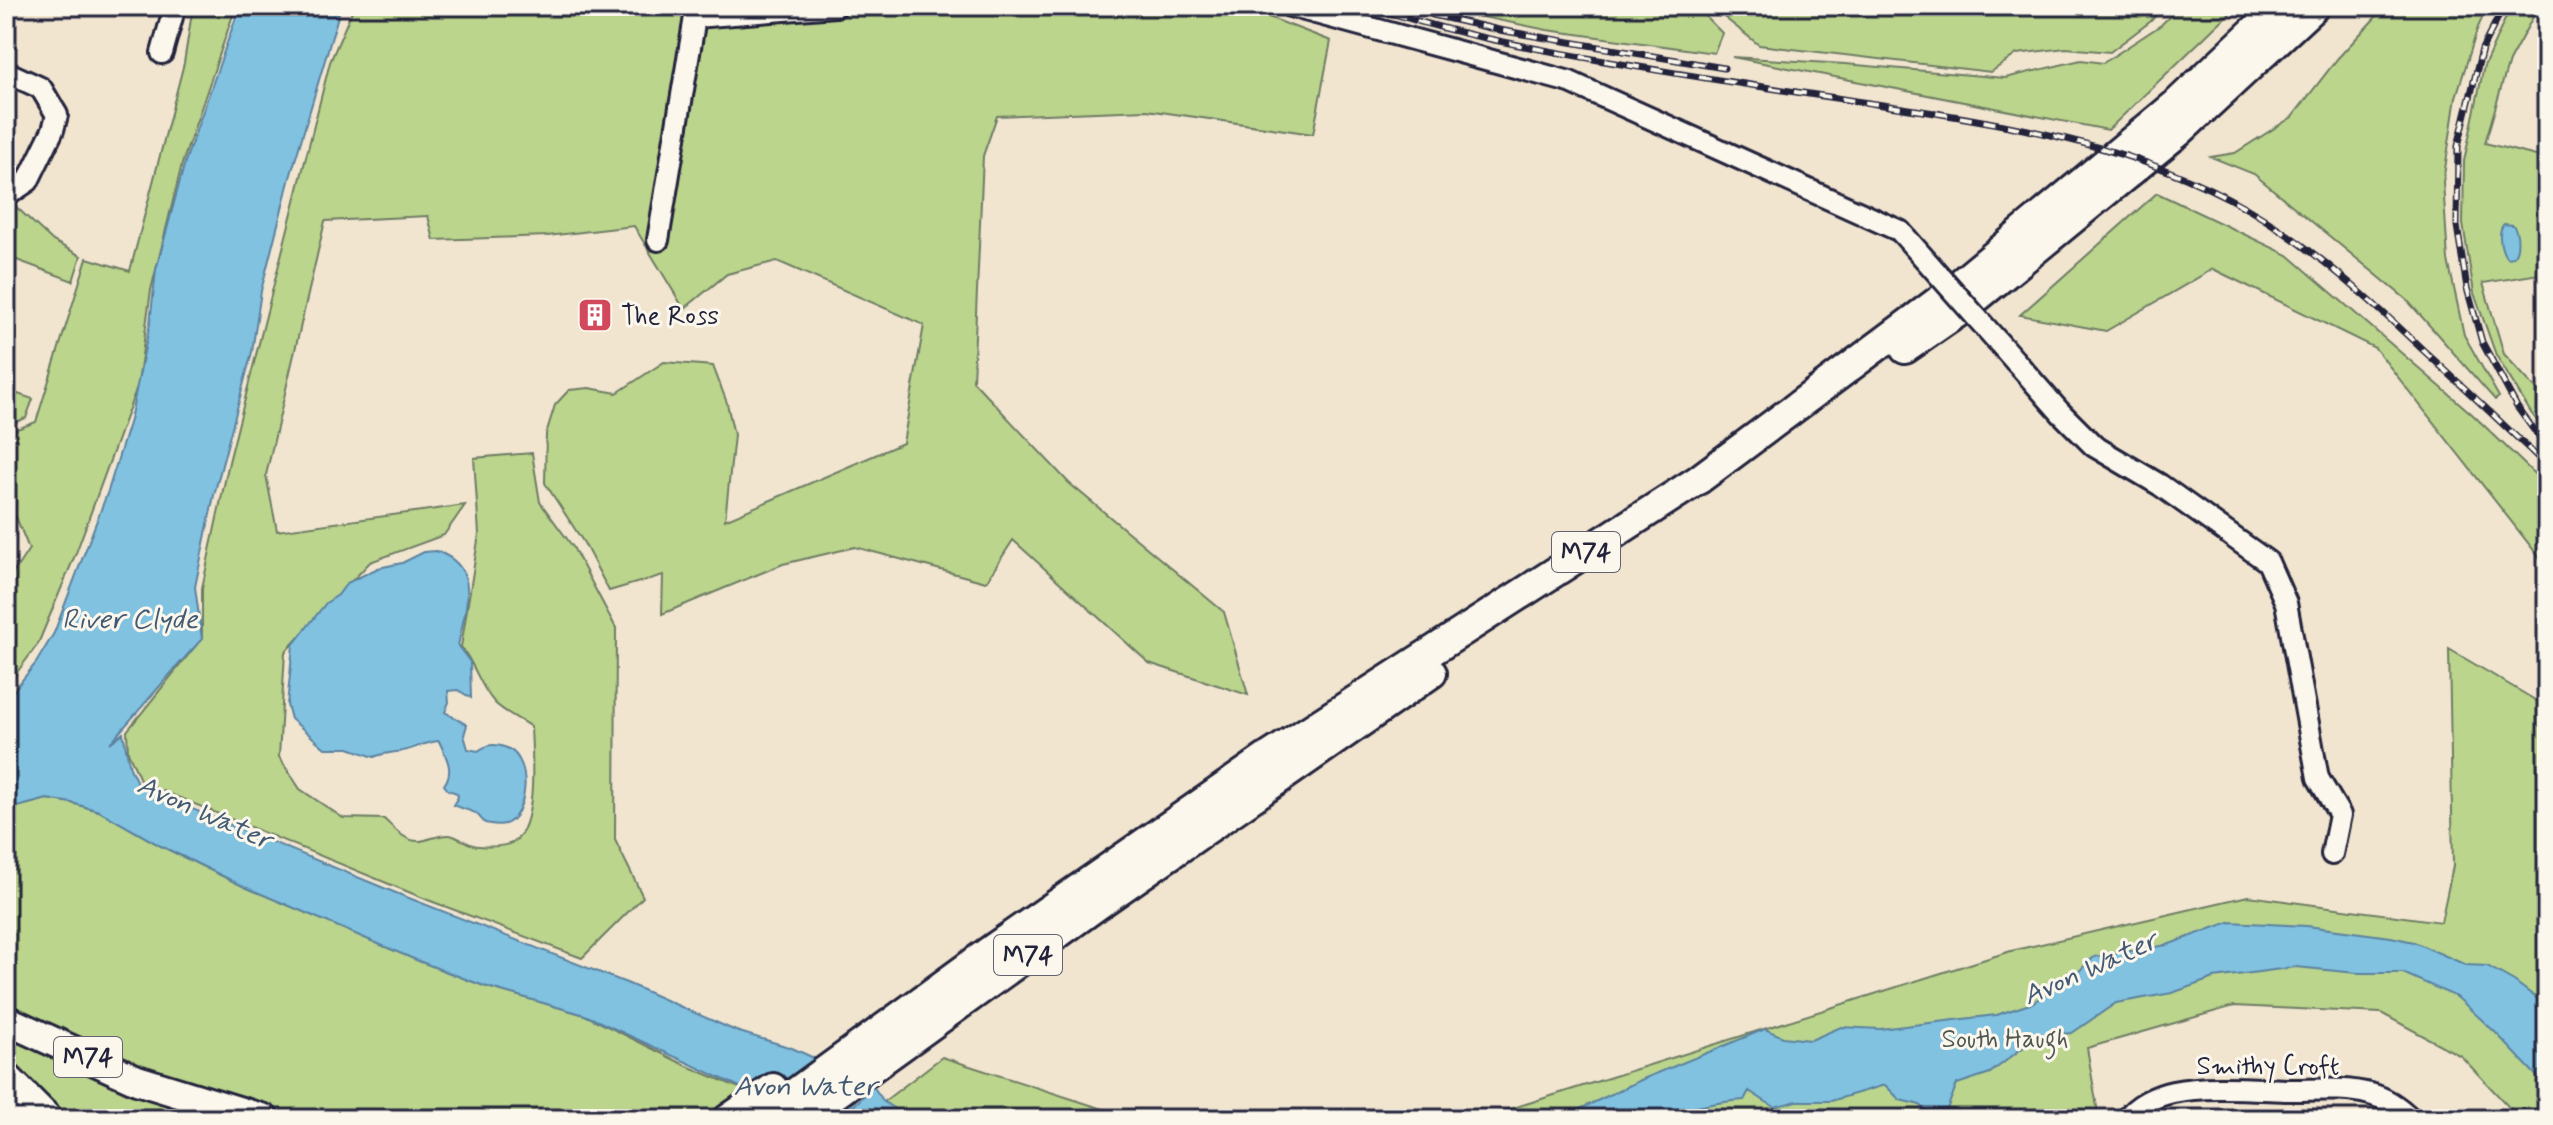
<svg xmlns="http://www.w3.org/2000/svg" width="2553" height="1125" font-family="Mynerve,sans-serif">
	<rect width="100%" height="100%" fill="#f1e5d0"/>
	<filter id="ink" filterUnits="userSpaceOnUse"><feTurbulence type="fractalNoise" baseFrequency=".0125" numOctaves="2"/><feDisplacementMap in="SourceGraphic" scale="16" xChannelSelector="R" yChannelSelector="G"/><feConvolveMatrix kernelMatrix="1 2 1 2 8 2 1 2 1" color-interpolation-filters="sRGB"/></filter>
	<g filter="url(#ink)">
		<path fill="#bbd58c" stroke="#6e7c64" stroke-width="2" d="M 193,6 L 236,6 L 182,164 L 151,290 L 138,384 L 76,553 L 38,644 L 6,687 L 6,584 L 29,549 L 16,517 L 6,519 L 6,433 L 36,422 L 87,258 L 130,271 L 184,63 Z
			M 354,6 L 1240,6 L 1331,41 L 1313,134 L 1147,110 L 997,116 L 983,156 L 973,381 L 1069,483 L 1224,612 L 1248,695 L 1149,663 L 1013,540 L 986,582 L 855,547 L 783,564 L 662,614 L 663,575 L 609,591 L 584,543 L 545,483 L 546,434 L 555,405 L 569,390 L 589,388 L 617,393 L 664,362 L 713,366 L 727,403 L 734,435 L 725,520 L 903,443 L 924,325 L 777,261 L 727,274 L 684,309 L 634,226 L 547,236 L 434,240 L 428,216 L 325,221 L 266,475 L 277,531 L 465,505 L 444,535 L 370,562 L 285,652 L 279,757 L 300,789 L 343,818 L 384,819 C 394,828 405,842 420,841 C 430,840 439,834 450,835 C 460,837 469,846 479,846 C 489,847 507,847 515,841 C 538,822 532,754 531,727 C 520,719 503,712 494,702 C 479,685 475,664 461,647 L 479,534 L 474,458 L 532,453 L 540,502 L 573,547 L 616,628 L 615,840 L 643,897 L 582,958 L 428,900 L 141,782 L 128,752 L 127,731 L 202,638 L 202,588 L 229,462 L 330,62 Z
			M 1428,6 L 1695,6 L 1722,33 L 1714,53 L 1547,30 Z
			M 1718,6 L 2164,6 L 2151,21 L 2110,52 L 2066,48 L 2017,54 L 1991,72 L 1759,45 L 1724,17 Z
			M 2180,6 L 2237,6 L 2108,130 L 1732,57 L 1845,64 L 2005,78 L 2081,60 L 2103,63 L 2161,25 Z
			M 2386,6 L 2488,6 L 2478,27 L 2456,97 L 2443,182 L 2448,260 L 2464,335 L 2499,397 L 2495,400 L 2407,300 L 2254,174 L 2211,157 L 2235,153 L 2292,117 L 2338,58 Z
			M 2511,6 L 2539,6 L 2509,61 L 2485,143 L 2540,157 L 2537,189 L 2546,273 L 2483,283 L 2504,354 L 2547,401 L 2547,433 L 2531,413 L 2496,355 L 2474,293 L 2463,224 L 2464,161 L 2484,66 Z
			M 2157,193 L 2288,255 L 2472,414 L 2547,486 L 2547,567 L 2375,348 L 2213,269 L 2106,331 L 2020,315 Z
			M 6,203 L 13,204 L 53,241 L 81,256 L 73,281 L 6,256 Z
			M 6,390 L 33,399 L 26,418 L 6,426 Z
			M 2449,649 L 2547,707 L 2547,1119 L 2520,1119 L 2461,1056 L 2381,1013 L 2234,1006 L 2087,1048 L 2099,1119 L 1478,1119 L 2011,951 L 2248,896 L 2441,922 L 2453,866 Z
			M 47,799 L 72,803 L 99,811 L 161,846 L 245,887 L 417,960 L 484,986 L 585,1015 L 687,1066 L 742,1089 L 761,1119 L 6,1119 L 6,810 Z
			M 942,1057 L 1134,1119 L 861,1119 Z"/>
		<path fill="#81c2e1" stroke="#5b829f" stroke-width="2" d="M 240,6 L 341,6 L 289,181 L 261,291 L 252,352 L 214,495 L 195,587 L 202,639 C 170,673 141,709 110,743 L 123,733 L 130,768 L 139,787 L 396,893 L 629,984 L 736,1031 L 792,1048 L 871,1084 L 838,1119 L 809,1119 L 585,1015 L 484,986 L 416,960 L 245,887 L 161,846 L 99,811 L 72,803 L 47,799 L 6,810 L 6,700 L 36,663 L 54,633 L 108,491 L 130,420 L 150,323 L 156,270 L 185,162 Z
			M 2504,224 L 2513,225 C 2519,233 2519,250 2513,257 L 2507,258 C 2500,250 2497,231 2504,224 Z
			M 436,551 C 483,567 465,608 458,646 L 470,662 L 471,698 L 458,690 L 448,691 L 449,702 L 445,712 L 467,725 L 464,735 L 468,749 L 478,751 C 488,744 495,743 507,748 C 535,761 526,818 505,824 C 499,826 491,824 485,823 L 476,813 L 453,805 L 458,797 L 457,793 L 448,790 L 444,785 C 455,770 446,757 439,741 C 427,742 418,747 407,750 C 395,753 386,752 374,757 L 349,748 L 325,748 L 291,719 L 287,705 L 293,645 L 326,603 L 338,595 L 347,583 L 378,568 L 402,563 L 424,552 Z
			M 2229,922 L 2307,926 L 2391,937 L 2414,942 L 2466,965 L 2487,966 L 2514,981 L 2547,1006 L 2547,1087 L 2496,1033 L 2457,997 L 2403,973 L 2357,973 L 2296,967 L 2214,978 L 2172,993 L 2116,1003 L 2072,1033 L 2038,1036 L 1990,1073 L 1957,1084 L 1947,1109 L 1928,1112 L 1920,1105 L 1900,1100 L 1885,1085 L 1831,1101 L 1797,1101 L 1774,1107 L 1749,1091 L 1744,1100 C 1716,1102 1686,1108 1660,1119 L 1559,1119 L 1643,1079 L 1765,1029 L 1783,1037 L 1811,1040 L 1841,1027 L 1880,1029 L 1996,1015 L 2030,1004 L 2073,977 L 2094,957 L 2167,945 Z
			M 873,1086 L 884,1102 L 910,1119 L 841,1119 Z"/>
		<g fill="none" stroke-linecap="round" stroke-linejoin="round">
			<g stroke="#22223b" stroke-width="26">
				<path id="minor" d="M 1290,6 L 1570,82 L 1900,231
					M 162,53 L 175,6
					M 6,72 L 41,88 L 57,115 L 53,130 L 28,181 L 6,196
					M 658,240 L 695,17 L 836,6
					M 2016,362 L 2060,412 L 2094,446 L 2160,485 L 2268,562 L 2286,603 L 2318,778 L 2340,815 L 2332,854
					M 2127,1119 C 2135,1105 2158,1095 2173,1092 C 2207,1085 2255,1089 2290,1090 C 2316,1090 2344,1087 2370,1094 C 2386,1098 2399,1107 2411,1119"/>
			</g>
			<g stroke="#22223b" stroke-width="30">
				<path id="major" d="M 6,1074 L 51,1119
					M 6,1107 L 18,1119"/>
			</g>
			<g stroke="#22223b" stroke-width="34">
				<path id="highway" d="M 1905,349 L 1963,309 L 2179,132 L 2315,6
					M 6,1020 L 137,1080 L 264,1119
					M 728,1119 L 773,1088
					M 759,1119 L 992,949 L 1266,758 L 1698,480 L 1945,296 L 2176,104 L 2280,6
					M 801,1119 L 1098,905 L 1432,673"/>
			</g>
			<use href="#minor" stroke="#fbf7ec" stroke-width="20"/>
			<use href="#major" stroke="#fbf7ec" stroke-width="24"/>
			<use href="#highway" stroke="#fbf7ec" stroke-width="28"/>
			<g stroke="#22223b" stroke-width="7">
				<path id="rail" d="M 1371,6 C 1443,32 1517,45 1593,59 C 1687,76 1782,90 1876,104 C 1997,122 2118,141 2228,198 C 2302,237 2363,293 2423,350 C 2465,388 2506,427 2547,466
					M 2504,6 L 2482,49 L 2458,146 L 2457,226 L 2467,288 L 2482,342 L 2517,407 L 2547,448
					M 1433,15 L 1499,30 L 1724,68"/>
			</g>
			<use href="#rail" stroke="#fbf7ec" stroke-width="4" stroke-dasharray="12" stroke-linecap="butt"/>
			<g stroke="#22223b" stroke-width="26" stroke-linecap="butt">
				<path id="minor-bridge" d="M 1900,231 L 2016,362"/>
			</g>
			<use href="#minor-bridge" stroke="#fbf7ec" stroke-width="20"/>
		</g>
	</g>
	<defs>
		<g id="building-square" transform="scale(1.8)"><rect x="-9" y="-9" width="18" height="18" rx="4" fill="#d1495b" stroke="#fbf7ec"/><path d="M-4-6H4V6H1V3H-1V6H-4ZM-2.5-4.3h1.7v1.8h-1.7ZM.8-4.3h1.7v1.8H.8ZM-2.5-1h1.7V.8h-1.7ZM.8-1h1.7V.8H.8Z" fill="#fff"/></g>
	</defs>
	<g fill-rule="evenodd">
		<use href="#building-square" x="595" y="315"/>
	</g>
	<g text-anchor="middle" stroke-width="6" stroke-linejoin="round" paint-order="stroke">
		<g fill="#fbf7ec" stroke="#636270" stroke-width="2">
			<rect x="1552" y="532" width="68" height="40" rx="6"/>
			<rect x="994" y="935" width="68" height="40" rx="6"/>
			<rect x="54" y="1037" width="68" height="40" rx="6"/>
		</g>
		<g font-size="24" font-weight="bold" fill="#22223b">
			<text x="1586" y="560">M74</text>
			<text x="1028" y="963">M74</text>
			<text x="88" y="1065">M74</text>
		</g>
		<g font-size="26" fill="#22223b" stroke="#fbf7ec" text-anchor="start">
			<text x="621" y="324">The Ross</text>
		</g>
		<g font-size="26" fill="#505853" stroke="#fbf7ec">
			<text x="2005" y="1047">South Haugh</text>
		</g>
		<g font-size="26" fill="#22223b" stroke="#fbf7ec">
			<text x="2268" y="1074">Smithy Croft</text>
		</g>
		<g font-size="28" font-style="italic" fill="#435a75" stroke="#fbf7ec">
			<text x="130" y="628">River Clyde</text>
			<text transform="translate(205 811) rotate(24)" y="10">Avon Water</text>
			<text transform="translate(2089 967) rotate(-24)" y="10">Avon Water</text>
			<text x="805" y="1095">Avon Water</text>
		</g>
	</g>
	<rect width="2553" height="1125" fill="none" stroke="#fbf7ec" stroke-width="32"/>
	<rect x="16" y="16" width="2521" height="1093" fill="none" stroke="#22223b" stroke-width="3" filter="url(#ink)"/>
</svg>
